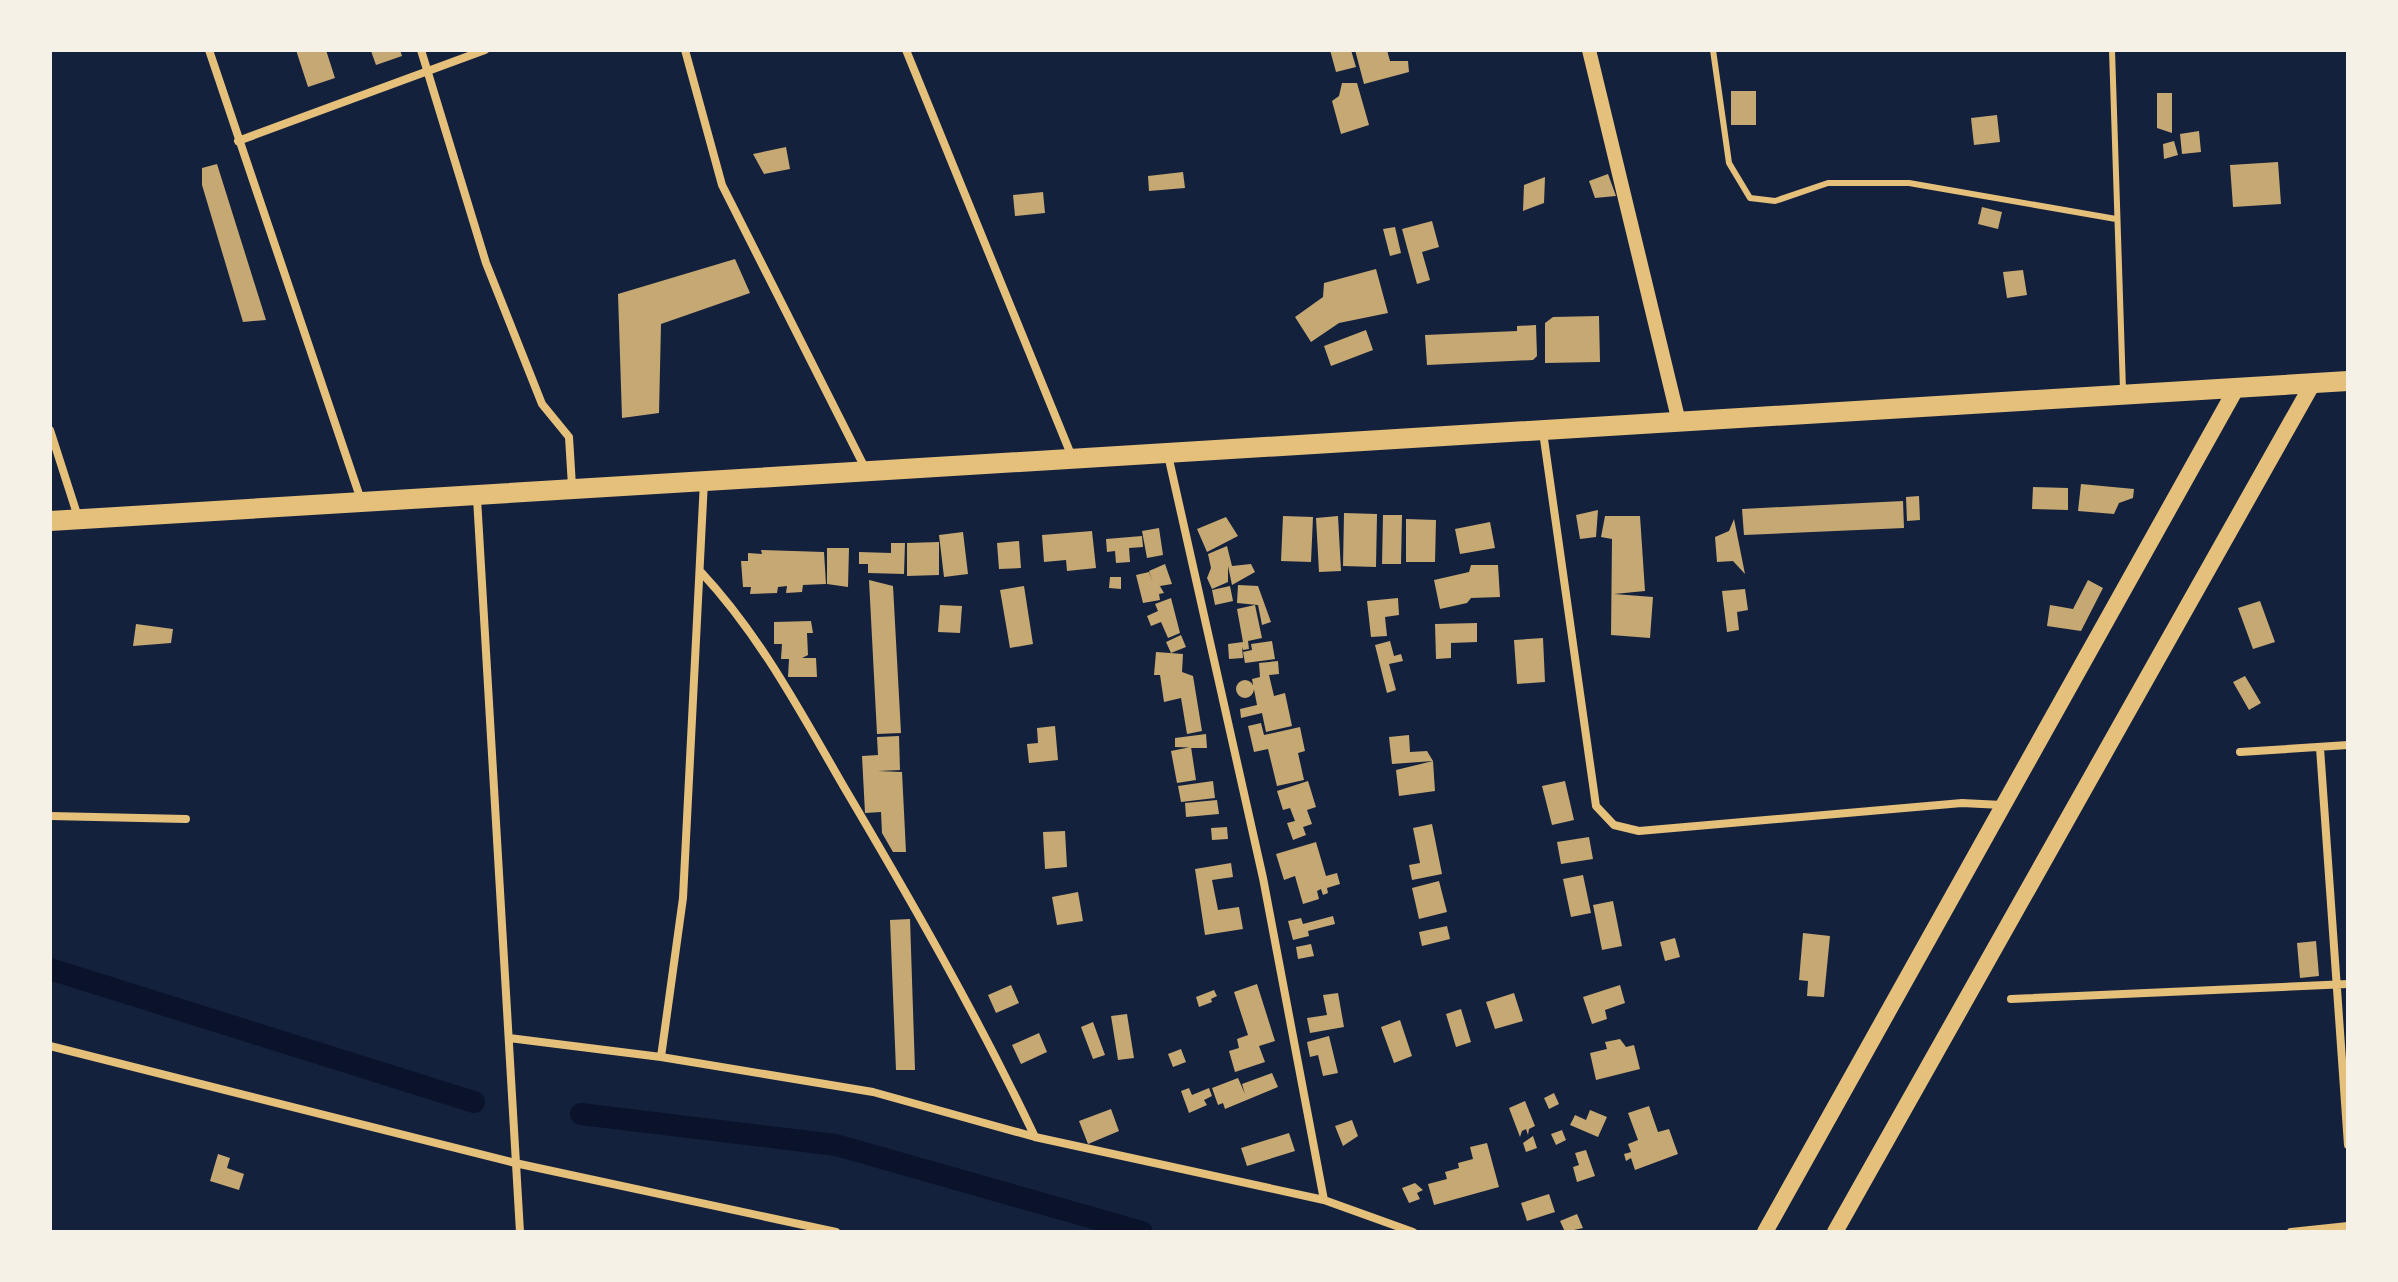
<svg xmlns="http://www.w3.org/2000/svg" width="2398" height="1282" font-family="'Crimson Pro',serif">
	<rect width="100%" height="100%" fill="#14213d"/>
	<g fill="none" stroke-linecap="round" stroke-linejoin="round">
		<path stroke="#0b132b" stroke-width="22" d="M 50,969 L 474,1102
			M 581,1114 L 836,1145 L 1142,1232"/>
	</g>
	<path fill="#c6a872" d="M 296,50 L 326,50 L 335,78 L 308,87 Z
		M 400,50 L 402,56 L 376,65 L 371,51 Z
		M 1330,50 L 1351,50 L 1356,67 L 1336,72 Z
		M 1355,50 L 1387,50 L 1390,61 L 1408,61 L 1409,72 L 1364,84 Z
		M 1342,83 L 1357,83 L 1369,125 L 1341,134 L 1332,101 L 1339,96 Z
		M 1731,91 L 1756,91 L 1756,125 L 1731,125 Z
		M 2157,93 L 2172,93 L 2172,133 L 2157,128 Z
		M 1997,115 L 2000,142 L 1974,145 L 1971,118 Z
		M 2199,131 L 2201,152 L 2182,154 L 2180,134 Z
		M 2174,141 L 2178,155 L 2164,159 L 2163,144 Z
		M 786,147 L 790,169 L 764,174 L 753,154 Z
		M 2278,162 L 2281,204 L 2233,207 L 2230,165 Z
		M 217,164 L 266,320 L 243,322 L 202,185 L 202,168 Z
		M 1183,172 L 1185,188 L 1149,191 L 1148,176 Z
		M 1608,174 L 1616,196 L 1595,198 L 1589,181 Z
		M 1545,177 L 1544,203 L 1523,211 L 1524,185 Z
		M 1043,192 L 1045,213 L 1015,216 L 1013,195 Z
		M 1982,207 L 2002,212 L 1998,229 L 1978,224 Z
		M 1432,221 L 1439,247 L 1422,252 L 1430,280 L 1417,284 L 1402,229 Z
		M 1395,227 L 1401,253 L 1390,256 L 1383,229 Z
		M 735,259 L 750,293 L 661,324 L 659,413 L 622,418 L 618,294 Z
		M 1376,269 L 1388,313 L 1339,323 L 1311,342 L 1295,317 L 1323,297 L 1324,283 Z
		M 2023,270 L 2027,295 L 2007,298 L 2003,272 Z
		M 1599,316 L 1600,362 L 1545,363 L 1545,323 L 1553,317 Z
		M 1536,325 L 1537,356 L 1533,360 L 1427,365 L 1425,335 L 1517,331 L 1517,326 Z
		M 1366,330 L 1373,350 L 1331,366 L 1324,346 Z
		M 2081,484 L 2134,489 L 2133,498 L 2119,503 L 2114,514 L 2078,511 Z
		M 2033,487 L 2068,488 L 2068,510 L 2032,509 Z
		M 1919,496 L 1920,520 L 1907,521 L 1906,497 Z
		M 1903,501 L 1904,528 L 1744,535 L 1742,509 Z
		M 1598,510 L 1596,537 L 1580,539 L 1576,515 Z
		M 1344,513 L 1377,514 L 1376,567 L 1343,566 Z
		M 1383,515 L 1402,515 L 1401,564 L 1382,564 Z
		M 1283,516 L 1313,517 L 1311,562 L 1281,561 Z
		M 1338,516 L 1341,571 L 1319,572 L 1316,518 Z
		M 1605,516 L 1640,516 L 1645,591 L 1614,594 L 1653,597 L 1650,638 L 1611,635 L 1612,539 L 1601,537 Z
		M 1226,517 L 1238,536 L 1207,552 L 1197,529 Z
		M 1406,519 L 1436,520 L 1435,562 L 1406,562 Z
		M 1734,519 L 1745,574 L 1733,561 L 1717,562 L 1715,537 L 1729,531 Z
		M 1490,522 L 1495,548 L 1460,554 L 1455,529 Z
		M 1159,528 L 1163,555 L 1147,558 L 1142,531 Z
		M 1092,531 L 1096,568 L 1067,571 L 1066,560 L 1044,562 L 1042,535 Z
		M 963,532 L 968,574 L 944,577 L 939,535 Z
		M 1142,536 L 1143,547 L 1129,548 L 1130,562 L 1116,563 L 1115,551 L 1107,552 L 1106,539 Z
		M 1019,541 L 1021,568 L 999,569 L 997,543 Z
		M 939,542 L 939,575 L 907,576 L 907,543 Z
		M 891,543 L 905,543 L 904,574 L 868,573 L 868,564 L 859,564 L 859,552 L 891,553 Z
		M 1227,546 L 1232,566 L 1251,564 L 1255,572 L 1232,585 L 1228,566 L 1228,582 L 1212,589 L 1207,578 L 1211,568 L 1208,554 Z
		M 827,548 L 849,548 L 848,587 L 827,584 Z
		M 761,550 L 824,552 L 826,584 L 803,585 L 802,592 L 786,593 L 787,586 L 778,587 L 777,593 L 750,594 L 751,587 L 743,587 L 741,561 L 748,561 L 748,553 L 762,554 Z
		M 1165,564 L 1172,584 L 1160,586 L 1157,581 L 1164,593 L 1159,594 L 1160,600 L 1143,603 L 1136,575 L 1149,572 L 1153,583 L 1149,571 Z
		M 1471,565 L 1498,565 L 1500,597 L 1471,598 L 1467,603 L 1440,609 L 1434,580 L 1469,572 Z
		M 1110,577 L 1121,577 L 1121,589 L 1109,588 Z
		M 869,580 L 893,586 L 901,733 L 877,734 Z
		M 2088,580 L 2103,588 L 2081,631 L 2047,626 L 2050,605 L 2073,609 Z
		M 1238,585 L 1258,586 L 1271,622 L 1262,625 L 1258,605 L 1237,603 Z
		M 1024,586 L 1033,644 L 1010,648 L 1000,590 Z
		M 1230,586 L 1233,601 L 1215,605 L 1212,590 Z
		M 1745,589 L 1748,610 L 1737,612 L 1739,630 L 1727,632 L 1722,591 Z
		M 1171,598 L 1180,633 L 1168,638 L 1161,622 L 1151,626 L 1147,616 L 1158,611 L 1155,604 Z
		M 1398,598 L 1399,615 L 1385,617 L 1387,636 L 1371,637 L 1367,601 Z
		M 2260,601 L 2275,642 L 2253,649 L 2238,608 Z
		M 940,605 L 962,606 L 960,633 L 938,632 Z
		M 1255,605 L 1262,638 L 1248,641 L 1249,649 L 1243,650 L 1242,647 L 1243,658 L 1229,659 L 1228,644 L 1243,642 L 1237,609 Z
		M 811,621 L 813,633 L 807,633 L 808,655 L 802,658 L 816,658 L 817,677 L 788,677 L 789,659 L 781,659 L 782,644 L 774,644 L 774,622 Z
		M 1477,623 L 1477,642 L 1451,643 L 1451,658 L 1436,659 L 1435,624 Z
		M 136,624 L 173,629 L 171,643 L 133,646 Z
		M 1181,635 L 1186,647 L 1171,653 L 1166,642 Z
		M 1543,638 L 1545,682 L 1517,684 L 1514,640 Z
		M 1272,641 L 1275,659 L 1245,663 L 1243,652 L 1252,650 L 1251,644 Z
		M 1390,641 L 1394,656 L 1401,654 L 1403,661 L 1389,664 L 1396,690 L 1387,693 L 1375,645 Z
		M 1156,652 L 1183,654 L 1182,672 L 1193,676 L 1202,731 L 1187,734 L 1181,698 L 1164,702 L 1160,675 L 1154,675 Z
		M 1278,661 L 1279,674 L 1269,675 L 1274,696 L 1285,693 L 1292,726 L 1266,732 L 1262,713 L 1241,718 L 1240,709 L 1257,705 L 1252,679 L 1260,677 L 1259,663 Z
		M 2245,676 L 2261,703 L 2249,710 L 2233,682 Z
		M1236 689a9 9 0 1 1 18 0a9 9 0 1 1-18 0Z
		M 1261,723 L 1264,735 L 1300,727 L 1305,751 L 1298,753 L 1304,780 L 1277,786 L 1268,749 L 1254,752 L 1248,726 Z
		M 1055,726 L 1058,760 L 1029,763 L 1027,744 L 1038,743 L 1037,728 Z
		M 1206,734 L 1207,748 L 1175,747 L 1175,738 Z
		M 1409,735 L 1410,752 L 1427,751 L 1433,761 L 1392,764 L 1389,737 Z
		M 899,736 L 900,770 L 878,771 L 902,772 L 906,852 L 893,852 L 882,833 L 881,812 L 865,813 L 862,756 L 878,755 L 877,737 Z
		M 1191,747 L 1196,780 L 1177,783 L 1171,751 Z
		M 1433,761 L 1435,791 L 1399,796 L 1396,770 Z
		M 1213,781 L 1215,798 L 1181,802 L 1178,786 Z
		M 1308,781 L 1316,807 L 1307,810 L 1312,824 L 1303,827 L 1306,835 L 1293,840 L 1287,823 L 1295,821 L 1290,808 L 1283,810 L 1277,791 Z
		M 1565,781 L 1574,820 L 1552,825 L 1542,786 Z
		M 1217,800 L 1219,814 L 1186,817 L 1185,803 Z
		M 1432,824 L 1442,874 L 1412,880 L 1409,865 L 1420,863 L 1413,828 Z
		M 1227,827 L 1228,839 L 1212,840 L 1211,828 Z
		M 1065,831 L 1067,867 L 1045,869 L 1043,832 Z
		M 1589,837 L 1593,859 L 1561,864 L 1557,842 Z
		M 1316,842 L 1326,876 L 1337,873 L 1340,884 L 1327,888 L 1328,893 L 1323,895 L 1321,889 L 1317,891 L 1319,899 L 1303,904 L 1295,876 L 1284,880 L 1276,854 Z
		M 1231,863 L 1233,877 L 1212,880 L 1218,910 L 1239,907 L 1243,929 L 1205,935 L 1195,869 Z
		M 1583,875 L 1591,913 L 1571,917 L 1563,879 Z
		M 1439,881 L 1447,912 L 1419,919 L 1412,888 Z
		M 1078,892 L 1083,921 L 1057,925 L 1052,897 Z
		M 1613,901 L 1622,946 L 1602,950 L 1593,905 Z
		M 1333,916 L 1335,924 L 1308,931 L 1309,936 L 1293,940 L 1288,921 L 1301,918 L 1303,924 Z
		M 910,919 L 915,1070 L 896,1070 L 890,920 Z
		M 1447,926 L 1450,939 L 1422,946 L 1419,932 Z
		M 1803,933 L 1830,936 L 1824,997 L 1807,996 L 1808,981 L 1799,980 Z
		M 1675,938 L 1680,957 L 1665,961 L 1660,942 Z
		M 2316,941 L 2319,976 L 2300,978 L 2297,943 Z
		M 1311,944 L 1314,956 L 1298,959 L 1296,947 Z
		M 1257,984 L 1275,1041 L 1259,1046 L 1265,1062 L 1235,1072 L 1229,1051 L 1239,1048 L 1237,1039 L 1248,1035 L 1234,992 Z
		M 1011,985 L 1019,1003 L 996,1013 L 988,995 Z
		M 1620,985 L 1625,1003 L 1605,1010 L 1607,1019 L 1592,1024 L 1583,997 Z
		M 1214,990 L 1217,996 L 1211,999 L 1212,1002 L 1199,1007 L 1196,997 Z
		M 1338,993 L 1344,1027 L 1310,1033 L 1307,1018 L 1327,1015 L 1323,995 Z
		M 1514,993 L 1523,1021 L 1495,1029 L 1486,1002 Z
		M 1461,1009 L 1471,1042 L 1456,1047 L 1446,1014 Z
		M 1127,1014 L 1134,1058 L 1118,1060 L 1111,1016 Z
		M 1400,1020 L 1412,1056 L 1394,1063 L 1381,1027 Z
		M 1093,1022 L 1105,1055 L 1093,1059 L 1081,1027 Z
		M 1039,1033 L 1047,1052 L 1021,1064 L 1012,1045 Z
		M 1329,1036 L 1338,1073 L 1323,1076 L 1318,1055 L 1310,1057 L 1307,1042 Z
		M 1620,1039 L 1626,1047 L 1634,1045 L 1640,1069 L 1596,1080 L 1590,1053 L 1607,1049 L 1605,1042 Z
		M 1181,1049 L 1186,1062 L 1173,1067 L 1168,1054 Z
		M 1272,1073 L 1278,1087 L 1225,1109 L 1223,1103 L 1218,1105 L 1212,1088 L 1238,1078 L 1245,1094 L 1242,1084 Z
		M 1189,1088 L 1192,1095 L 1209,1088 L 1212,1096 L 1204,1100 L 1207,1105 L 1189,1113 L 1181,1091 Z
		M 1554,1093 L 1559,1104 L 1549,1109 L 1544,1098 Z
		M 1525,1101 L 1535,1126 L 1529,1129 L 1528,1135 L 1526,1129 L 1522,1131 L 1520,1137 L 1509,1108 Z
		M 1649,1106 L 1658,1132 L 1669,1129 L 1678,1154 L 1635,1170 L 1631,1158 L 1626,1161 L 1624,1154 L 1631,1152 L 1628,1144 L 1638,1140 L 1628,1113 Z
		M 1111,1109 L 1119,1131 L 1088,1144 L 1079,1121 Z
		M 1590,1110 L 1607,1117 L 1598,1137 L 1570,1125 L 1575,1115 L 1586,1120 Z
		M 1352,1120 L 1358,1136 L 1343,1146 L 1335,1126 Z
		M 1562,1130 L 1566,1140 L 1556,1145 L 1551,1134 Z
		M 1289,1133 L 1295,1151 L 1247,1166 L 1241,1148 Z
		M 1533,1136 L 1537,1148 L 1526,1152 L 1523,1143 Z
		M 1487,1143 L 1499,1187 L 1434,1205 L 1428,1184 L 1447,1179 L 1445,1172 L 1459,1168 L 1458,1163 L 1473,1159 L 1470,1147 Z
		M 1586,1150 L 1595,1176 L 1577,1182 L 1573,1167 L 1579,1165 L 1575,1153 Z
		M 218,1154 L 230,1158 L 227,1168 L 244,1174 L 239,1190 L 210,1181 Z
		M 1415,1183 L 1423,1190 L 1417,1193 L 1420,1199 L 1409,1203 L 1402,1188 Z
		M 1549,1194 L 1555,1212 L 1527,1221 L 1521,1203 Z
		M 1577,1214 L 1583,1228 L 1565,1232 L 1560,1221 Z"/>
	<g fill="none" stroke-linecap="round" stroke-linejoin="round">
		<path stroke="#e5c07b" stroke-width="6" d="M 1713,50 L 1729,163 L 1750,198 L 1775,201 L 1828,183 L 1909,183 L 2116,219
			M 2112,50 L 2123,390"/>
		<path stroke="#e5c07b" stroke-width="8" d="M 209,50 L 361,500
			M 421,50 L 486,263 L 542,404 L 569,437 L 572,486
			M 685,50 L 722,185 L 866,470
			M 906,50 L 1072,457
			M 238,141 L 485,50
			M 50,430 L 78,517
			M 1543,432 L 1596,806 L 1614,825 L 1639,831 L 1962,803 L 2002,805
			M 1168,455 L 1263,878 L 1324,1200
			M 477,498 L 520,1232
			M 700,571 C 760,635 800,711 844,787 C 912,902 978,1017 1035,1137
			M 2320,748 L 2348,1145
			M 2240,752 L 2348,745
			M 50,816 L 186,819
			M 2011,999 L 2348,984
			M 509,1038 L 661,1057 L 873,1092 L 1035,1137 L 1324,1200 L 1413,1232
			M 50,1046 L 515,1163 L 836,1232
			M 661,1057 L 683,898 L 704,481
			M 2291,1232 L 2348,1226"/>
		<path stroke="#e5c07b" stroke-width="14" d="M 1589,50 L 1679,422"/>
		<path stroke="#e5c07b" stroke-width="16" d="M 1765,1232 L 2237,387
			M 1835,1232 L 2313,383"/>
		<path stroke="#e5c07b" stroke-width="20" d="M 50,521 L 2348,381"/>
	</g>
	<rect width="2398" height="1282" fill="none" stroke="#f6f1e7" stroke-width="104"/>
</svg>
